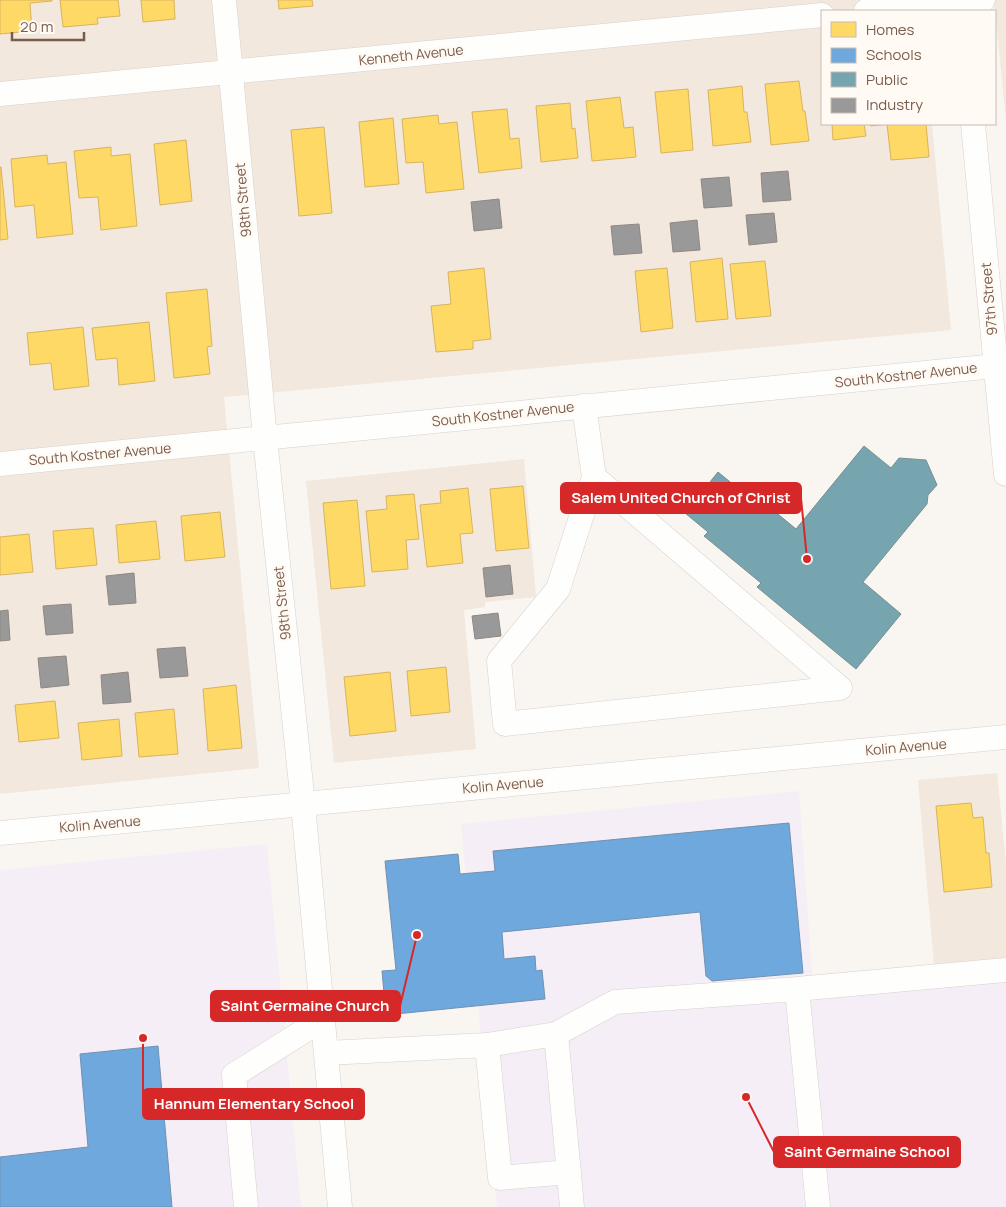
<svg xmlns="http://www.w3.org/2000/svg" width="1006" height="1207" font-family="Manrope,sans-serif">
	<rect width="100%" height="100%" fill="#f9f5f0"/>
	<path fill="#f2e8de" d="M 0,0 L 921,0 L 922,11 L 822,11 L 822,124 L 932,124 L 951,330 L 224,397 L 259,768 L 0,794 Z
		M 993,0 L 1006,0 L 1006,120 L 995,11 Z
		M 524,459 L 536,597 L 485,602 L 485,607 L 464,610 L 476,749 L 334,763 L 306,481 Z
		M 997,773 L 1006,864 L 1006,970 L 935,977 L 918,780 Z"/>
	<path fill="#f6eef6" d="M 799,791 L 813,988 L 1006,970 L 1006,1207 L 497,1207 L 461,824 Z
		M 267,844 L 301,1207 L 0,1207 L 0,870 Z"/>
	<path fill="#ffd966" stroke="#d7b45e" d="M 0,0 L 52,0 L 52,1 L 30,3 L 32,31 L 0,34 Z
		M 60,0 L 118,0 L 120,16 L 97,18 L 98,24 L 63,27 Z
		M 141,0 L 174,0 L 175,19 L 143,22 Z
		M 278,0 L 312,0 L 313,6 L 279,9 Z
		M 799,81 L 803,111 L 805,111 L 809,141 L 771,145 L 765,84 Z
		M 742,86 L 744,112 L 747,112 L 751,142 L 713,146 L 708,90 Z
		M 688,89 L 693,150 L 661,153 L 655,92 Z
		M 620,97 L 624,128 L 633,127 L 636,157 L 592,161 L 586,101 Z
		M 570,103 L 572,129 L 575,128 L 578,158 L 541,162 L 536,106 Z
		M 507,109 L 510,139 L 519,138 L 522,168 L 479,173 L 472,112 Z
		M 438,115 L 439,124 L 457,122 L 464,189 L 426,193 L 423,162 L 406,163 L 402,119 Z
		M 393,118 L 399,184 L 365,187 L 359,122 Z
		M 832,124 L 864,124 L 866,136 L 833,140 Z
		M 870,124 L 926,124 L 929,157 L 891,160 L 887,124 L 871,126 Z
		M 324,127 L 332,213 L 299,216 L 291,130 Z
		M 186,140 L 192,201 L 160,205 L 154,144 Z
		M 111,147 L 111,156 L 130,154 L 137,226 L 101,230 L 98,197 L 79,198 L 74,151 Z
		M 47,155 L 48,164 L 66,162 L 73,234 L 37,238 L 34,205 L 15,207 L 11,159 Z
		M 0,167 L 1,167 L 8,239 L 0,240 Z
		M 722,258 L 728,319 L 696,322 L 690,262 Z
		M 765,261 L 771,316 L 736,319 L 730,264 Z
		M 484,268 L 491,339 L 473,341 L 473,349 L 436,352 L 431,306 L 451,304 L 448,272 Z
		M 667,268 L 673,328 L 641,332 L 635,271 Z
		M 207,289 L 212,346 L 207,347 L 210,374 L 174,378 L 166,293 Z
		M 149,322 L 155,381 L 119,385 L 117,358 L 96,360 L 92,328 Z
		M 83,327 L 89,386 L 54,390 L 51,363 L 30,365 L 27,333 Z
		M 523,486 L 529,548 L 496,551 L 490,489 Z
		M 468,488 L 473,533 L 460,534 L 463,563 L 427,567 L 420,505 L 441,503 L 440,491 Z
		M 414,494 L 419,539 L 406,540 L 408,569 L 372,572 L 366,511 L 387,509 L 386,496 Z
		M 357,500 L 365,586 L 331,589 L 323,503 Z
		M 220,512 L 225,557 L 185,561 L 181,516 Z
		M 156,521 L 160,559 L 119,563 L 116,525 Z
		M 93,528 L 97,565 L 56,569 L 53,531 Z
		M 29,534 L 33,572 L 0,575 L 0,537 Z
		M 446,667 L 450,712 L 411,716 L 407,671 Z
		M 390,672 L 396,731 L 350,736 L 344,677 Z
		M 236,685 L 242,748 L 208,751 L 203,689 Z
		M 55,701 L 59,738 L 19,742 L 15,705 Z
		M 174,709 L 178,754 L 139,757 L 135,713 Z
		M 119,719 L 122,756 L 82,760 L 78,723 Z
		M 971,803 L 973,818 L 983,817 L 986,853 L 989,853 L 992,887 L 944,892 L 936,806 Z"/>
	<path fill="#6fa8dc" stroke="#7291b1" d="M 789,823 L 803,973 L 712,981 L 706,976 L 700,912 L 502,932 L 504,959 L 535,956 L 536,971 L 542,970 L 545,999 L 386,1015 L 382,971 L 396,970 L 385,861 L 458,854 L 460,874 L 495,871 L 493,851 Z
		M 158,1046 L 172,1207 L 0,1207 L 0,1157 L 88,1147 L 80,1054 Z"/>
	<path fill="#76a5af" stroke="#778f92" d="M 864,446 L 891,468 L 899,458 L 926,460 L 937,485 L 928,495 L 927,504 L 863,582 L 901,614 L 856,669 L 757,587 L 761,583 L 704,536 L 708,532 L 685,513 L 718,472 L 746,495 L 750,491 L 796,529 Z"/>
	<path fill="#999" stroke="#908782" d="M 788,171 L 791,200 L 763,202 L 761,173 Z
		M 729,177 L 732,206 L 704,208 L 701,179 Z
		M 499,199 L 502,228 L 474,231 L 471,202 Z
		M 774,213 L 777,242 L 749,245 L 746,215 Z
		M 697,220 L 700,250 L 673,252 L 670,223 Z
		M 639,224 L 642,253 L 614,255 L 611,226 Z
		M 510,565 L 513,594 L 486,597 L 483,568 Z
		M 134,573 L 136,603 L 109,605 L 106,576 Z
		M 71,604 L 73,633 L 46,635 L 43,606 Z
		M 8,610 L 10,640 L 0,641 L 0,611 Z
		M 498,613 L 501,636 L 475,639 L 472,616 Z
		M 185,647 L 188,676 L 160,678 L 157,649 Z
		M 66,656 L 69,685 L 41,688 L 38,658 Z
		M 128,672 L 131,702 L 103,704 L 101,675 Z"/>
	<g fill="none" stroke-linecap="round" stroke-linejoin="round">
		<g stroke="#d7d1cb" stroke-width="25">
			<path id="minor" d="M 224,0 L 265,438 L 303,804 L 340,1207
				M 866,11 L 983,0
				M 0,94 L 822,15
				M 973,124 L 1006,474
				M 584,406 L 594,477 L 558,589 L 499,661 L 505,724 L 840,688
				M 0,464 L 1006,365
				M 594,477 L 840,688
				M 0,833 L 1006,737
				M 797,989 L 818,1207
				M 556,1034 L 572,1207
				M 487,1045 L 500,1178 L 569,1172
				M 326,1053 L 487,1045 L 556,1034 L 615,1002 L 797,989 L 1006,970
				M 246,1207 L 234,1075 L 323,1019"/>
		</g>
		<use href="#minor" stroke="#fefefd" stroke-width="24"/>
	</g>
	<g text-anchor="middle" stroke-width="5" stroke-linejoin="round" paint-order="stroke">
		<g font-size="14" fill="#7a5c4d" stroke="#fffaf3">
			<text transform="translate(411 55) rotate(-6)" y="5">Kenneth Avenue</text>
			<text transform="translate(243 200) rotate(-95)" y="5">98th Street</text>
			<text transform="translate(989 299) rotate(-95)" y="5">97th Street</text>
			<text transform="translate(906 375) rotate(-6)" y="5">South Kostner Avenue</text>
			<text transform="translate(503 414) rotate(-6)" y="5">South Kostner Avenue</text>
			<text transform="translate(100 454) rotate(-5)" y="5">South Kostner Avenue</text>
			<text transform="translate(282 603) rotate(-96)" y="5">98th Street</text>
			<text transform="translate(906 747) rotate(-5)" y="5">Kolin Avenue</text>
			<text transform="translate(503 785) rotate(-5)" y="5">Kolin Avenue</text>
			<text transform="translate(100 824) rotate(-5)" y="5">Kolin Avenue</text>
		</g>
	</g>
	<path fill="none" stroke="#d62828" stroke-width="2" d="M807 559L801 498M417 935L400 1006M143 1038L143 1104M746 1097L774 1152"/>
	<g fill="#d62828" stroke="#fffaf3" stroke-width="2">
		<circle cx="807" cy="559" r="5"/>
		<circle cx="417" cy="935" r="5"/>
		<circle cx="143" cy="1038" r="5"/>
		<circle cx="746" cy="1097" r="5"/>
	</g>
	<g fill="#d62828" stroke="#d62828" stroke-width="2">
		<rect x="561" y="483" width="240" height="30" rx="5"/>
		<rect x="211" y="991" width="189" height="30" rx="5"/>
		<rect x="143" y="1089" width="221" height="30" rx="5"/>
		<rect x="774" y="1137" width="186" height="30" rx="5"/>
	</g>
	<g font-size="15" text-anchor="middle" font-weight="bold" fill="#fff">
		<text x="681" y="503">Salem United Church of Christ</text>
		<text x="305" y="1011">Saint Germaine Church</text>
		<text x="254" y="1109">Hannum Elementary School</text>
		<text x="867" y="1157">Saint Germaine School</text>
	</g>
	<rect x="821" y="10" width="175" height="115" fill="#fffaf3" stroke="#cabbb1"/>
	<rect x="831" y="22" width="25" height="15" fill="#ffd966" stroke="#cabbb1"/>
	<text x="866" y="35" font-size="15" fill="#7a5c4d">Homes</text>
	<rect x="831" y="48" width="25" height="15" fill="#6fa8dc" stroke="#cabbb1"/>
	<text x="866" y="60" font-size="15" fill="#7a5c4d">Schools</text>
	<rect x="831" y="72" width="25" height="15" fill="#76a5af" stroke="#cabbb1"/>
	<text x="866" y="85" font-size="15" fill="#7a5c4d">Public</text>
	<rect x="831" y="98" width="25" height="15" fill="#999999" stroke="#cabbb1"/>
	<text x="866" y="110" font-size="15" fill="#7a5c4d">Industry</text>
	<path d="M12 32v8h72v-8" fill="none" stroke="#7a5c4d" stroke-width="2.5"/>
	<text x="20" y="32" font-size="15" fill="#7a5c4d" stroke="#fffaf3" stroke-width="4" paint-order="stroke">20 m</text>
</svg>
